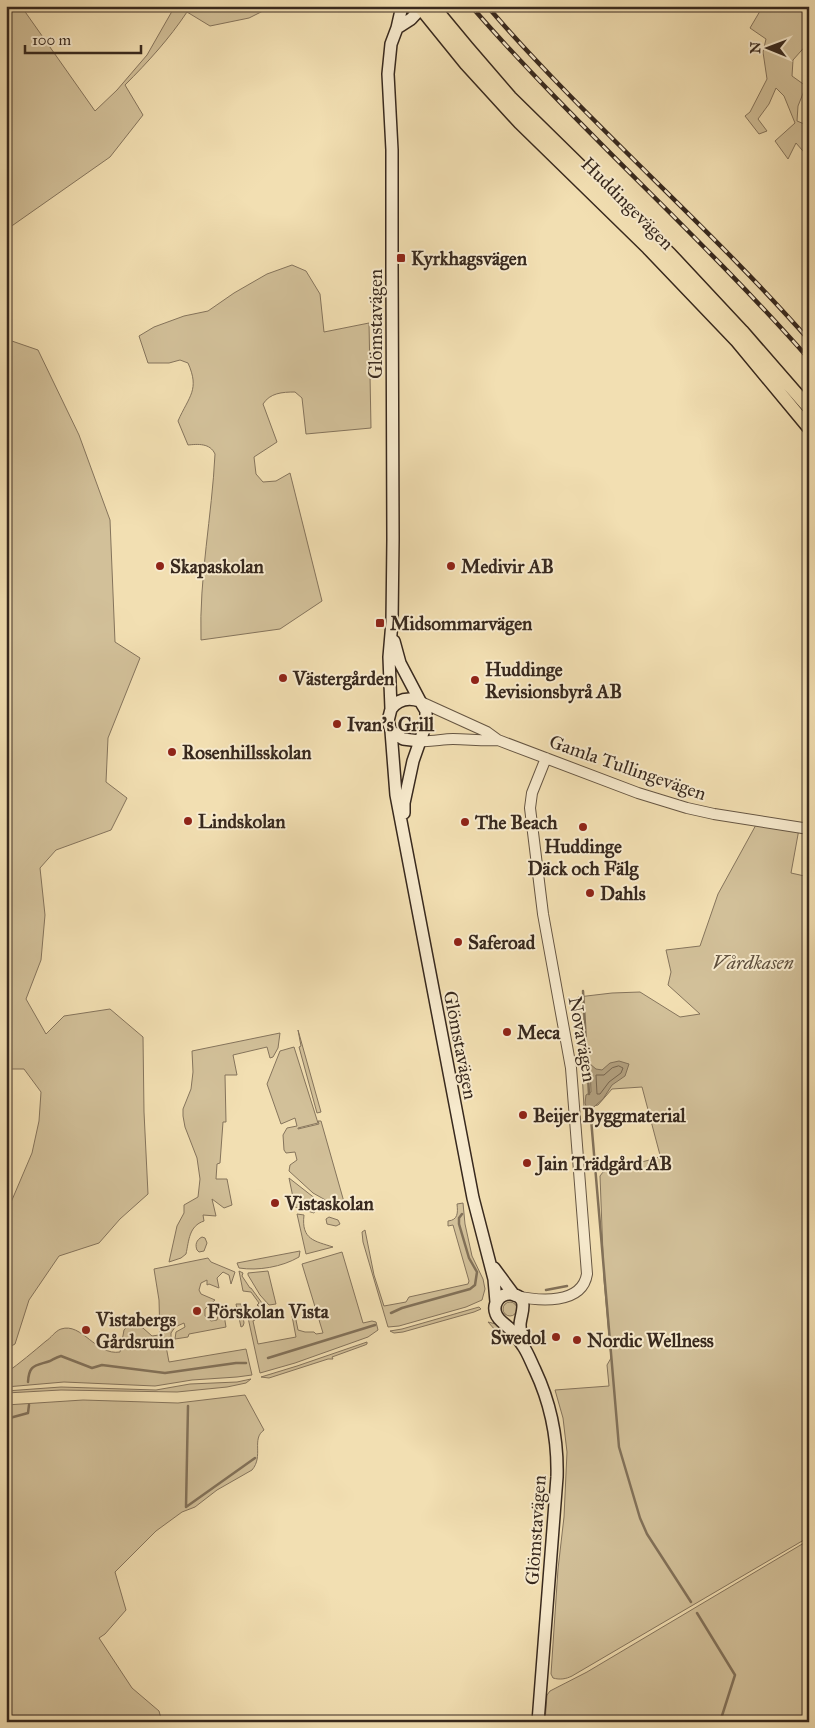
<svg xmlns="http://www.w3.org/2000/svg" width="815" height="1728" font-family="'IM FELL Great Primer',serif">
	<rect width="100%" height="100%" fill="#f2dfb2"/>
	<filter id="stains"><feTurbulence type="fractalNoise" baseFrequency=".004" numOctaves="4"/><feColorMatrix values="0 0 0 0 .2 0 0 0 0 .09 0 0 0 0 .02 0 0 0 .5 -.17"/></filter>
	<radialGradient id="worn" r=".72"><stop offset=".6" stop-color="#630" stop-opacity="0"/><stop offset="1" stop-color="#630" stop-opacity=".3"/></radialGradient>
	<path fill="#d2c099" stroke="#85745c" d="M 6,6 L 21,6 L 95,111 L 117,90 L 147,55 L 175,6 L 273,6 L 249,18 L 210,26 L 187,12 C 169,39 148,62 125,85 L 143,115 L 110,157 L 6,230 Z
		M 763,6 L 809,6 L 809,42 L 793,60 L 792,76 L 806,86 L 798,106 L 797,121 L 809,126 L 809,158 L 796,143 L 788,159 L 775,141 L 795,123 L 784,96 L 776,88 L 769,104 L 758,119 L 767,131 L 759,134 L 745,116 L 750,112 L 767,79 L 763,52 L 766,39 L 750,28 Z
		M 292,265 L 306,271 L 320,294 L 324,332 L 369,323 L 371,428 L 306,434 L 302,398 L 295,392 C 282,392 270,393 263,404 L 277,442 L 254,457 L 256,474 L 263,482 L 276,481 L 290,473 L 322,601 L 280,629 L 201,640 C 199,577 212,516 215,454 C 210,443 198,444 188,445 L 178,421 C 189,396 200,390 188,363 L 180,360 L 169,363 L 148,363 L 139,336 L 154,327 L 184,316 L 208,311 L 234,293 L 267,274 Z
		M 6,339 L 38,350 L 79,435 L 110,520 L 115,642 L 140,658 L 108,738 L 106,782 L 127,798 L 111,830 L 56,850 L 40,868 L 45,915 L 41,960 L 26,999 L 46,1034 L 64,1016 L 110,1009 L 143,1037 L 144,1112 L 148,1194 L 120,1219 L 99,1243 L 59,1256 L 29,1300 L 15,1344 L 6,1349 L 6,1214 L 32,1153 L 39,1121 L 41,1092 L 24,1069 L 6,1069 Z
		M 757,823 L 799,829 L 791,873 L 809,877 L 809,1537 L 572,1676 C 566,1679 560,1680 553,1678 L 551,1674 L 558,1569 L 564,1517 L 567,1452 L 563,1418 L 555,1390 L 609,1386 L 607,1365 L 611,1358 L 604,1280 L 600,1176 L 603,1172 L 657,1158 L 660,1155 L 642,1087 L 612,1089 L 598,1105 L 584,1108 L 578,997 L 612,993 L 640,992 L 680,1017 L 700,1014 L 668,985 L 671,972 L 666,950 L 700,946 L 718,894 Z
		M 298,1030 L 321,1112 L 317,1113 L 299,1047 L 301,1046 Z
		M 280,1033 L 278,1048 L 273,1057 L 270,1058 L 267,1047 L 233,1055 L 237,1075 L 225,1075 L 226,1122 L 223,1122 L 220,1163 L 217,1164 L 216,1179 L 227,1179 L 232,1205 L 224,1208 L 212,1199 L 216,1216 L 203,1215 L 204,1221 C 189,1226 189,1240 186,1254 L 181,1258 L 169,1262 L 177,1226 L 184,1213 L 184,1205 L 198,1197 L 200,1179 L 197,1158 L 185,1127 L 183,1116 L 183,1109 L 191,1089 L 193,1072 L 192,1051 Z
		M 294,1047 L 318,1123 L 298,1128 L 298,1129 L 319,1124 L 318,1121 L 321,1121 L 344,1202 L 345,1211 L 313,1193 L 289,1171 L 290,1165 L 297,1160 L 295,1152 L 286,1153 L 284,1150 L 283,1135 L 287,1128 L 297,1126 L 295,1118 L 281,1124 L 267,1084 L 280,1051 Z
		M 289,1178 L 321,1203 L 314,1213 L 295,1207 Z
		M 463,1203 L 465,1224 L 472,1256 L 483,1279 L 485,1289 L 482,1300 L 466,1307 L 399,1326 L 388,1327 L 363,1242 L 362,1232 L 365,1230 L 374,1275 L 384,1306 L 406,1302 L 409,1297 L 468,1284 L 469,1281 L 453,1225 L 448,1226 L 448,1221 C 458,1220 458,1213 457,1204 Z
		M 297,1214 L 304,1215 C 301,1240 315,1241 333,1247 L 306,1254 Z
		M 329,1217 L 338,1220 L 340,1224 L 336,1226 L 327,1224 L 326,1219 Z
		M 202,1237 L 205,1238 L 207,1243 L 204,1251 L 199,1252 L 197,1250 C 195,1245 196,1240 202,1237 Z
		M 300,1251 L 299,1257 C 282,1267 258,1271 239,1268 L 237,1263 Z
		M 342,1252 L 363,1323 L 372,1321 L 376,1322 L 378,1330 L 368,1337 L 295,1363 L 260,1373 L 247,1313 L 253,1312 L 255,1320 L 253,1321 L 258,1344 L 296,1337 L 292,1316 L 295,1315 L 298,1330 L 305,1332 L 314,1332 L 316,1334 L 323,1333 L 302,1264 Z
		M 208,1258 L 211,1262 L 235,1272 L 231,1284 L 229,1275 L 223,1272 L 217,1278 L 219,1288 L 209,1284 L 207,1285 L 207,1280 L 201,1283 L 199,1290 L 201,1294 L 215,1300 L 205,1309 L 205,1316 L 211,1321 L 217,1320 L 219,1312 L 223,1309 L 226,1327 L 189,1334 L 188,1337 L 175,1339 L 176,1332 L 185,1327 L 184,1323 L 175,1327 L 171,1333 L 171,1340 L 165,1341 L 169,1362 L 246,1349 L 252,1375 L 237,1377 L 192,1380 L 155,1386 L 64,1382 L 6,1387 L 6,1373 C 20,1363 33,1352 46,1341 C 51,1338 55,1331 61,1329 C 82,1322 96,1356 120,1352 L 124,1330 L 131,1322 L 143,1328 L 152,1336 L 159,1335 L 160,1337 L 159,1300 L 154,1269 Z
		M 239,1271 L 243,1273 L 242,1276 L 250,1288 L 251,1288 L 262,1303 L 261,1306 L 258,1306 L 257,1305 L 259,1303 L 251,1292 L 243,1291 Z
		M 268,1271 L 276,1304 L 269,1305 L 260,1295 L 248,1275 L 248,1273 Z
		M503 1309a7 7 0 1 1 14 0a7 7 0 1 1-14 0Z
		M 236,1304 L 241,1304 L 244,1323 L 243,1326 L 241,1327 Z
		M 479,1307 L 481,1309 L 474,1312 L 403,1332 L 394,1333 L 390,1331 L 402,1329 Z
		M 488,1322 L 496,1324 L 514,1340 L 496,1331 Z
		M 367,1342 L 367,1344 L 365,1345 L 332,1357 L 333,1359 L 328,1359 L 269,1378 L 261,1377 L 297,1366 Z
		M 251,1379 L 246,1383 L 227,1387 L 177,1392 L 61,1390 L 6,1393 L 6,1391 L 61,1387 L 156,1390 L 190,1384 L 237,1382 Z
		M 245,1395 L 264,1430 C 251,1439 264,1456 252,1470 L 217,1490 L 195,1507 L 182,1512 L 156,1531 L 115,1572 L 126,1610 L 105,1634 L 99,1638 L 132,1688 L 159,1711 L 162,1722 L 6,1722 L 6,1405 L 83,1400 L 178,1403 Z
		M 809,1540 L 809,1722 L 545,1722 L 547,1695 L 550,1691 L 587,1672 Z"/>
	<path fill="#b3a180" stroke="#827159" d="M 619,1061 L 629,1064 L 625,1076 L 612,1085 L 603,1099 L 588,1112 L 585,1103 L 586,1095 L 591,1092 L 590,1064 L 596,1069 L 602,1070 L 610,1063 Z"/>
	<g fill="none" stroke-linecap="round" stroke-linejoin="round">
		<path stroke="#76654f" stroke-width="1" d="M 619,1066 L 623,1068 L 621,1073 L 609,1082 L 600,1094 L 597,1094 L 596,1075 L 604,1075 L 612,1068 Z"/>
		<path stroke="#827159" stroke-width="2.5" d="M 583,991 L 589,1094
			M 590,1107 L 619,1447 L 640,1518 L 647,1534 L 691,1602
			M 546,1290 L 567,1286
			M 391,1313 L 402,1308 L 470,1289 L 475,1285 L 477,1272 L 469,1258 L 459,1224 L 459,1218 L 462,1214
			M 268,1358 L 375,1325
			M 28,1382 C 29,1364 35,1366 50,1361 C 54,1359 57,1357 61,1356 L 92,1368 L 102,1365 L 165,1373 L 236,1363 L 246,1363
			M 188,1406 L 186,1507 L 255,1458
			M 6,1419 L 28,1413 L 29,1405
			M 697,1613 L 735,1675 L 720,1722"/>
		<g stroke="#665643" stroke-width="12">
			<path id="tertiary" d="M 421,702 L 487,732 L 498,740 L 638,793 L 687,808 L 714,814 L 809,829
				M 420,741 C 431,742 442,739 453,739 C 468,739 483,741 498,740
				M 516,1296 C 539,1301 582,1305 587,1274 L 571,1068 L 543,914 L 530,808 L 532,793 L 546,758"/>
		</g>
		<g stroke="#38291e" stroke-width="14">
			<path id="secondary" d="M 402,6 L 397,28 L 391,44 L 388,74 L 392,150 L 392,267 L 393,539 L 392,622 L 389,657 L 391,709 L 388,721 L 391,731 L 396,795 L 473,1198 L 494,1279 L 496,1302
				M 397,28 L 411,19 L 423,6
				M 394,641 L 400,663 L 420,701
				M 391,709 C 398,699 408,697 420,701 L 426,711 L 426,724 L 413,761 L 404,803 L 404,813
				M 391,731 L 403,739 L 420,741
				M 494,1268 L 514,1295
				M 524,1347 C 522,1340 520,1333 520,1325 C 520,1315 531,1297 511,1294 C 500,1293 492,1304 496,1314 C 498,1320 505,1324 509,1328 C 514,1333 519,1340 523,1346 C 528,1353 531,1362 535,1370 C 551,1404 558,1439 557,1477 L 538,1722"/>
		</g>
		<g stroke="#38291e" stroke-width="15">
			<path id="primary" d="M 419,6 L 466,64 L 520,123 L 648,248 L 736,340 L 809,428
				M 433,6 L 467,47 L 510,97 L 670,254 L 742,331 L 809,408"/>
		</g>
		<use href="#tertiary" stroke="#f7eacd" stroke-width="10"/>
		<use href="#secondary" stroke="#f7eacd" stroke-width="11"/>
		<use href="#primary" stroke="#f2dfb2" stroke-width="12"/>
		<g stroke="#38291e" stroke-width="4.5">
			<path id="rail" d="M 471,6 C 578,129 701,236 809,359
				M 487,6 C 588,123 707,224 809,340"/>
		</g>
		<use href="#rail" stroke="#f7eacd" stroke-width="2.5" stroke-dasharray="8" stroke-linecap="butt"/>
	</g>
	<g fill="#8f2418" stroke="#f7eacd" stroke-width="2">
		<rect x="396" y="253" width="10" height="10" rx="2.5"/>
		<circle cx="160" cy="566" r="5"/>
		<circle cx="451" cy="566" r="5"/>
		<rect x="375" y="618" width="10" height="10" rx="2.5"/>
		<circle cx="283" cy="678" r="5"/>
		<circle cx="475" cy="680" r="5"/>
		<circle cx="337" cy="724" r="5"/>
		<circle cx="172" cy="752" r="5"/>
		<circle cx="188" cy="821" r="5"/>
		<circle cx="465" cy="822" r="5"/>
		<circle cx="583" cy="827" r="5"/>
		<circle cx="590" cy="893" r="5"/>
		<circle cx="458" cy="942" r="5"/>
		<circle cx="507" cy="1032" r="5"/>
		<circle cx="523" cy="1115" r="5"/>
		<circle cx="527" cy="1163" r="5"/>
		<circle cx="275" cy="1203" r="5"/>
		<circle cx="197" cy="1311" r="5"/>
		<circle cx="86" cy="1330" r="5"/>
		<circle cx="556" cy="1337" r="5"/>
		<circle cx="577" cy="1340" r="5"/>
	</g>
	<g text-anchor="middle" stroke-width="4" stroke-linejoin="round" paint-order="stroke">
		<g font-size="19" fill="#38291e" stroke="#f7eacd">
			<text transform="translate(628 203) rotate(45)" y="7">Huddingevägen</text>
			<text transform="translate(375 324) rotate(-90)" y="7">Glömstavägen</text>
			<text transform="translate(628 767) rotate(19)" y="7">Gamla Tullingevägen</text>
			<text transform="translate(583 1039) rotate(80)" y="7">Novavägen</text>
			<text transform="translate(461 1045) rotate(79)" y="7">Glömstavägen</text>
			<text transform="translate(535 1530) rotate(-86)" y="7">Glömstavägen</text>
		</g>
		<g font-size="19" font-weight="bold" fill="#38291e" stroke="#f7eacd" text-anchor="start">
			<text x="411" y="265">Kyrkhagsvägen</text>
			<text x="170" y="573">Skapaskolan</text>
			<text x="461" y="573">Medivir AB</text>
			<text x="390" y="630">Midsommarvägen</text>
			<text x="485" y="676">Huddinge<tspan x="485" dy="22">Revisionsbyrå AB</tspan></text>
			<text x="293" y="685">Västergården</text>
			<text x="347" y="731">Ivan's Grill</text>
			<text x="182" y="759">Rosenhillsskolan</text>
			<text x="198" y="828">Lindskolan</text>
			<text x="475" y="829">The Beach</text>
			<text x="583" y="853" text-anchor="middle">Huddinge<tspan x="583" dy="22">Däck och Fälg</tspan></text>
			<text x="600" y="900">Dahls</text>
			<text x="468" y="949">Saferoad</text>
			<text x="517" y="1039">Meca</text>
			<text x="533" y="1122">Beijer Byggmaterial</text>
			<text x="537" y="1170">Jain Trädgård AB</text>
			<text x="285" y="1210">Vistaskolan</text>
			<text x="207" y="1318">Förskolan Vista</text>
			<text x="96" y="1326">Vistabergs<tspan x="96" dy="22">Gårdsruin</tspan></text>
			<text x="546" y="1344" text-anchor="end">Swedol</text>
			<text x="587" y="1347">Nordic Wellness</text>
		</g>
		<g font-size="19" font-style="italic" fill="#5e4f3d" stroke="#f7eacd">
			<text x="753" y="969">Vårdkasen</text>
		</g>
	</g>
	<rect width="815" height="1728" fill="none" stroke="#f2dfb2" stroke-width="25"/>
	<rect x="8" y="8" width="800" height="1713" fill="none" stroke="#38291e" stroke-width="2.5"/>
	<rect x="12" y="12" width="790" height="1703" fill="none" stroke="#38291e"/>
	<g transform="translate(768 48) rotate(271)" stroke="#f7eacd" stroke-width="4" paint-order="stroke">
	<path d="M0-4L9 19L0 12L-9 19Z" fill="#38291e"/>
	<text y="-8" font-size="14" font-weight="bold" text-anchor="middle" fill="#38291e">N</text>
	</g>
	<path d="M25 45v8h116v-8" fill="none" stroke="#38291e" stroke-width="2.5"/>
	<text x="32" y="45" font-size="15" fill="#38291e" stroke="#f7eacd" stroke-width="4" paint-order="stroke">100 m</text>
	<rect width="100%" height="100%" filter="url(#stains)"/>
	<rect width="100%" height="100%" fill="url(#worn)"/>
</svg>
